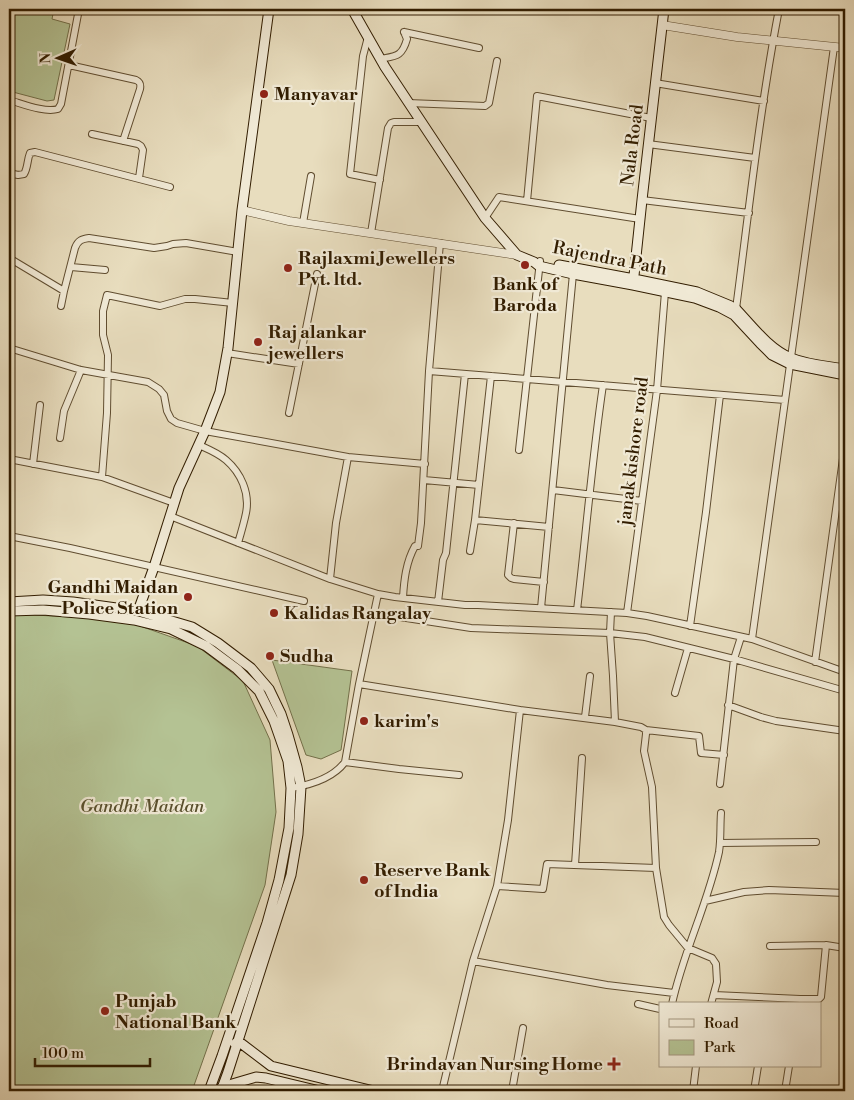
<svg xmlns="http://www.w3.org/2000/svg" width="854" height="1100" font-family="'Libre Bodoni',serif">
	<rect width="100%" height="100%" fill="#e8ddbe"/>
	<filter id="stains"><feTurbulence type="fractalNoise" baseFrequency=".004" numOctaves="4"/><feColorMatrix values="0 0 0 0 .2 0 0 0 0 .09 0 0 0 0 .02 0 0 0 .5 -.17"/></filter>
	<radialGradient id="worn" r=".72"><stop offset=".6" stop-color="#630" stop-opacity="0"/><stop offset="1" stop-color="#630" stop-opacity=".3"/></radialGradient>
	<path fill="#b4c293" stroke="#73704a" d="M 9,9 L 54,9 L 52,19 L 70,24 L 54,100 L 47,101 L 9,91 Z
		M 17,614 L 123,620 L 197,646 L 243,681 L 270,740 L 276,812 L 265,885 L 192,1091 L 9,1091 L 9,616 Z
		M 272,660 L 352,671 L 341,750 L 321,759 L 306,755 Z"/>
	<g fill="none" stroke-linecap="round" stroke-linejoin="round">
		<g stroke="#604d30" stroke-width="8">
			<path id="minor" d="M 404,32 L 479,48
				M 368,37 L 363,56 L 350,174 L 380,180
				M 380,59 C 396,56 402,57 407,39 L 404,32
				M 69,65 L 136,80 C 140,82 141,84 140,89 L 123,141
				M 655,83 L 764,101
				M 9,100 C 23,104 45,113 58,109 L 61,104 L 79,9
				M 408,103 L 485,106 L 489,103 L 497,61
				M 92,134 L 138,144 L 141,146 L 143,150 L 139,178
				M 648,144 L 755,158
				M 9,173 L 18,175 L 24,174 C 28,168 27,160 30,153 L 35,152 L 170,187
				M 642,200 L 749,213
				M 527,201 L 537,96 L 651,118
				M 485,218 L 499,197 L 640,219
				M 303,223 L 311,176
				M 371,233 L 388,128 L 391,123 L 394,122 L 421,122
				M 440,243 L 429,371 C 548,381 666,390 785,400
				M 9,258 L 64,291 L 75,248 C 78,240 82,239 89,238 L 154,248 L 167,246 L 173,244 L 186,243 L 238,252
				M 71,267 L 105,270
				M 61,306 L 64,291
				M 736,309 C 749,209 760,108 779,9
				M 9,348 L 81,370 L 148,382 L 159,389 L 164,395 L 167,411 L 171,419 L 177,423 L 205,431 L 348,457 L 425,464
				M 227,353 L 299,364
				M 289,413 L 317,274
				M 60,438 L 64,411 L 81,370
				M 199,445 C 208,449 218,453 226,460 C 241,473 250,493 246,513 C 244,523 241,533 238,543
				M 519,450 L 540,261
				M 9,459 L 102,477 L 174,503
				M 33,464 L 40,405
				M 102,477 L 107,413 L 108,355 L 103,335 L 103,311 L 107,295 L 160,306 L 185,299 L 195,299 L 233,303
				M 424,480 L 479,485
				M 553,490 L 642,501
				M 170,516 L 330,579 L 378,594 L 395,597 L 465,605 L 478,605 L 627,613 L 647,616 L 752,639 L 845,672
				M 475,520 L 549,527
				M 514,523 L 508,575 L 511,578 L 514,579 L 544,582
				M 9,536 L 70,548 L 304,601
				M 470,551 L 475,520 L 491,376
				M 330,579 L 336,523 L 348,457
				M 378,594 L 359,684 L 520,710
				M 403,598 C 404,580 406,562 415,546 L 418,546 L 421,523 L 429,371
				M 438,602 L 443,560 L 446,553 L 465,374
				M 541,608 L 573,274
				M 577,610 C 586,535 592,459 603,385
				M 611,612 L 610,633 L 613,676 L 615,722
				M 374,613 L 471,628 L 610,633 L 645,637 L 734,659 L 845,691
				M 627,613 L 657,390 L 665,292
				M 690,626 L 706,512 L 720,395
				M 752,639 L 834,47
				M 815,662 L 845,444
				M 675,693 L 688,648
				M 728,705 L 761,717 L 776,721 L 845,731
				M 585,717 L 590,676
				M 646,730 L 699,736 L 701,753 L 724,755
				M 345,762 L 399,769 L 459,775
				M 720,784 L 734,659 L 741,637
				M 291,788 C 310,785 333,778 345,762 L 359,684
				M 720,843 L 816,842
				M 575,865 L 582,758
				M 497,886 L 543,889 L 547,864 L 656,868
				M 705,901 L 744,892 L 769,890 L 845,893
				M 770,946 L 826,945 L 845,948
				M 473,961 L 607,985 L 674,993
				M 714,995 L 800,999 L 819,999 L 821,997 L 826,945
				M 638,1004 L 660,1009
				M 672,1004 C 683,952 708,904 719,852 C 721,839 720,826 721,813
				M 442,1091 L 473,961 L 497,886 L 508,820 L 520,710 L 615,722 L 641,727 L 646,730 L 646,734 L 644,751 L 652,787 L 656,868 L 664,917 L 669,925 L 688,948 L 712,958 L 716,964 L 717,982 L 711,1004
				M 512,1091 L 523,1028
				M 693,1091 L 696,1066
				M 754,1091 L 758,1066
				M 785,1091 L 789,1066"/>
		</g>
		<g stroke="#604d30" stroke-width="9">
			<path id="tertiary" d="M 662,25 L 737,37 L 845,48
				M 242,210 L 289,221 L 517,255"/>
		</g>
		<g stroke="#321d00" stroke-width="11">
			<path id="secondary" d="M 352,9 L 385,67 L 485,218 L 517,255 L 534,262 L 539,266 L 573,274 L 633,285 L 695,298 L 719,307 L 734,315 L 760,343 L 772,355 L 790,364 L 845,375
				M 559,265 L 634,279 L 697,292 L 731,306 L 736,309 C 752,326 769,349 791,358 C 808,365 828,366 845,369
				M 633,285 L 642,200 L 664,9
				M 9,602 L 43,600 L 73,602 L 138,611 L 192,627 L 218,643 L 251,668 L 269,689 L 281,714 L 288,735 L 297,767 L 301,787 L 298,834 L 291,875 L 228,1072 L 221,1091
				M 9,611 L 43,610 L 89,614 L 134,620 L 171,629 L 206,646 L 237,669 L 259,691 L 274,721 L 288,761 L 291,788 L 289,828 L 279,880 L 267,923 L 222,1056 L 209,1091
				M 138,611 L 154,567 L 179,488 L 205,431 L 220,392 L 228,348 L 242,210 L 269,9
				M 235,1044 L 238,1041 L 271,1066 L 374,1091
				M 222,1087 L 256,1077 L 266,1078 L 320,1091"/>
		</g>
		<use href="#minor" stroke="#f0e9d5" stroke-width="6"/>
		<use href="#tertiary" stroke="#f0e9d5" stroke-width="8"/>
		<use href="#secondary" stroke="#f0e9d5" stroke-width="9"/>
	</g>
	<g fill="#8f2418" stroke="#f0e9d5" stroke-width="2">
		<circle cx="264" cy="94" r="5"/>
		<circle cx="525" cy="265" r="5"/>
		<circle cx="288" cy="268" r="5"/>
		<circle cx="258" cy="342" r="5"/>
		<circle cx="188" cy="597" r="5"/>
		<circle cx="274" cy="613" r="5"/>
		<circle cx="270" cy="656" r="5"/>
		<circle cx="364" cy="721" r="5"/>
		<circle cx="364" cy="880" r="5"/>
		<circle cx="105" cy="1011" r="5"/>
		<path d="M611.5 1056.5h5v5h5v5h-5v5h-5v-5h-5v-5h5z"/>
	</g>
	<g text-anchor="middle" stroke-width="4.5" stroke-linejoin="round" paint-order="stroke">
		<g font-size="18" font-weight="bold" fill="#321d00" stroke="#f0e9d5" text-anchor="start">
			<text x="274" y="100">Manyavar</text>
			<text x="298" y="264">Rajlaxmi Jewellers<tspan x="298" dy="21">Pvt. ltd.</tspan></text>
			<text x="525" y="290" text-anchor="middle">Bank of<tspan x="525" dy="21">Baroda</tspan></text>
			<text x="268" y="338">Raj alankar<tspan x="268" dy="21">jewellers</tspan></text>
			<text x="178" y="593" text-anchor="end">Gandhi Maidan<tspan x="178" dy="21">Police Station</tspan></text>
			<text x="284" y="619">Kalidas Rangalay</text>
			<text x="280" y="662">Sudha</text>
			<text x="374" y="727">karim's</text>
			<text x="374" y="876">Reserve Bank<tspan x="374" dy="21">of India</tspan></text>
			<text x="115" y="1007">Punjab<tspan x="115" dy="21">National Bank</tspan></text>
			<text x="603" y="1070" text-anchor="end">Brindavan Nursing Home</text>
		</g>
		<g font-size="18" fill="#321d00" stroke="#f0e9d5">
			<text transform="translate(632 145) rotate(-83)" y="6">Nala Road</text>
			<text transform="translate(610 258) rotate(11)" y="6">Rajendra Path</text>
			<text transform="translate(633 451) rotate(-83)" y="6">janak kishore road</text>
		</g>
		<g font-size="18" font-style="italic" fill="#594f2c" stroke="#f0e9d5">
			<text x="142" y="812">Gandhi Maidan</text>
		</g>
	</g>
	<rect width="854" height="1100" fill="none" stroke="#e8ddbe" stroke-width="30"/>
	<rect x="10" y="10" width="834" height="1080" fill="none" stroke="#321d00" stroke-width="2.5"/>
	<rect x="15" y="15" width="824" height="1070" fill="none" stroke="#321d00"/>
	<rect x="659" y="1002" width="162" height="65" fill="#f0e9d5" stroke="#a49780"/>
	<rect x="669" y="1019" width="25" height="8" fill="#f0e9d5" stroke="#a49780"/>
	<text x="704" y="1028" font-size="15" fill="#321d00">Road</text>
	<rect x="669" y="1040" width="25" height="15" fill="#b4c293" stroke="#a49780"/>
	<text x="704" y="1052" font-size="15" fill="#321d00">Park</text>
	<g transform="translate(58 58) rotate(268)" stroke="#f0e9d5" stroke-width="4" paint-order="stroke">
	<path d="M0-4L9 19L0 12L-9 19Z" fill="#321d00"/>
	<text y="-8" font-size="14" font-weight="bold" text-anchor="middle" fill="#321d00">N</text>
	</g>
	<path d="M35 1058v8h115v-8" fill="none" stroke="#321d00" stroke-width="2.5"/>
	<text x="42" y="1058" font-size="15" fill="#321d00" stroke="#f0e9d5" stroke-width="4" paint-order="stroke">100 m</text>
	<rect width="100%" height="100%" filter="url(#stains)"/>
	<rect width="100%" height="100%" fill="url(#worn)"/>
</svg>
